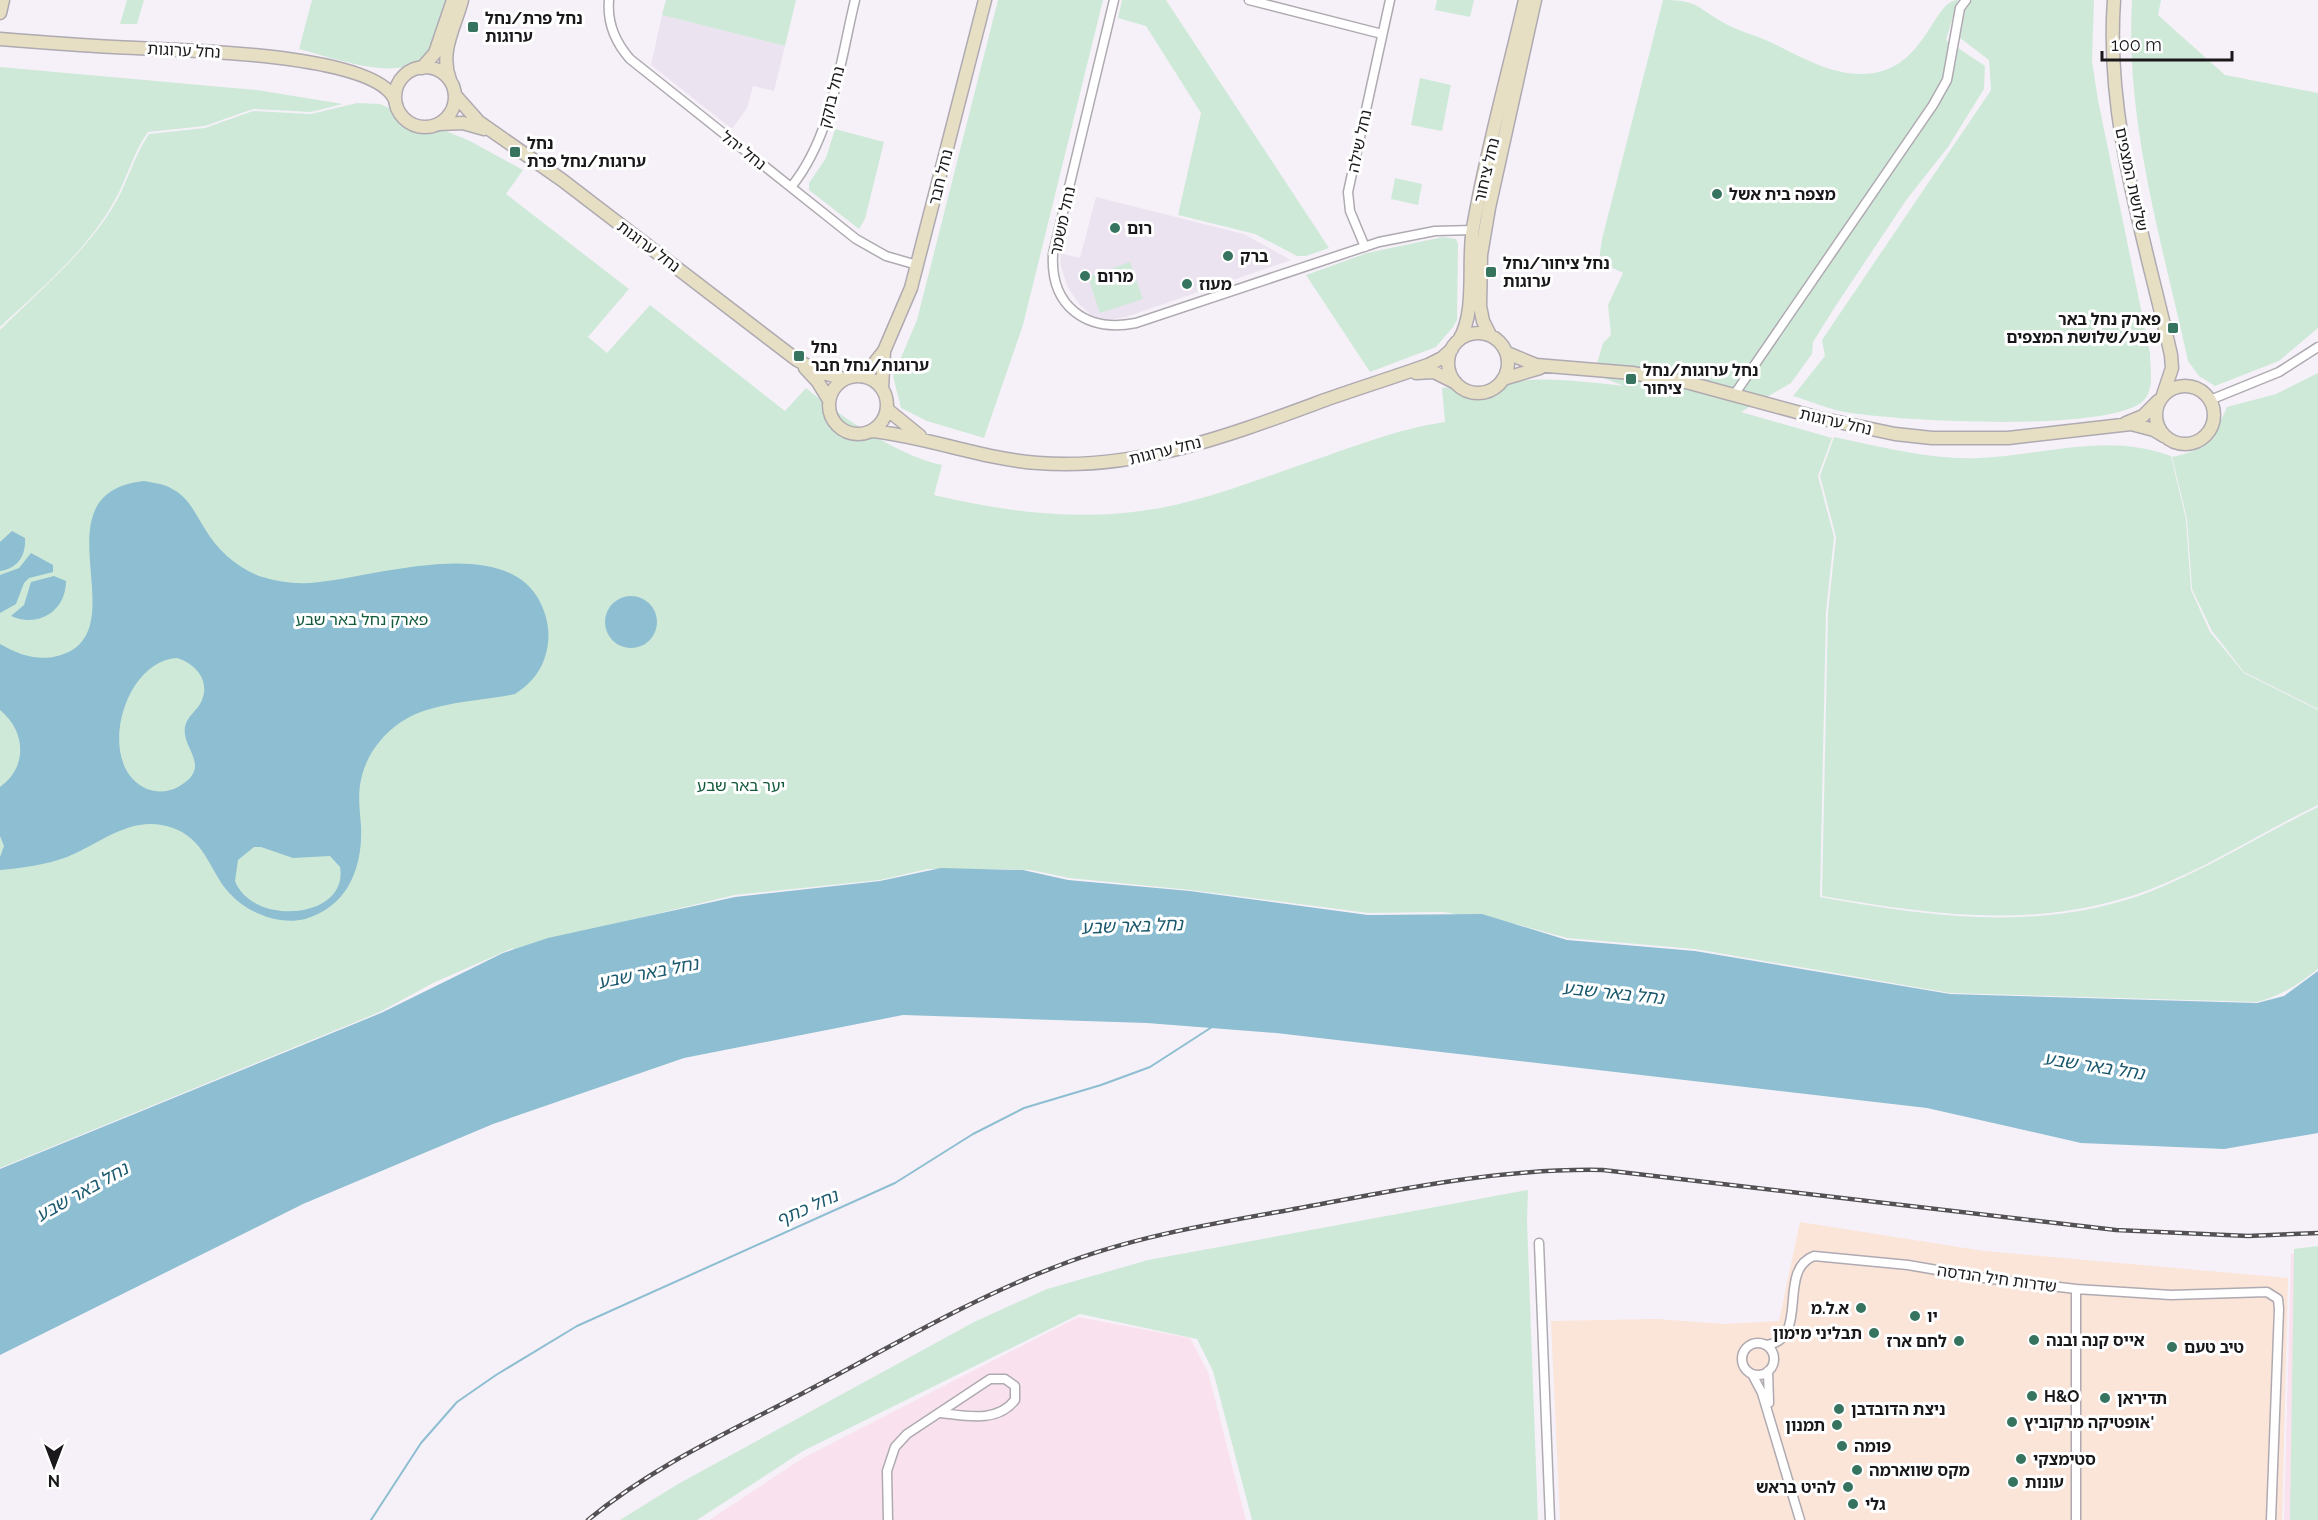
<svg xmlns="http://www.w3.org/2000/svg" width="2318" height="1520" font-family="Raleway,'Noto Sans Hebrew',sans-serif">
	<rect width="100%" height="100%" fill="#f6f1f8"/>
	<path fill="#fbe4d8" d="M 1800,1222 L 1984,1251 L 2288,1278 L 2282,1520 L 1560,1520 L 1551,1321 L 1657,1319 L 1724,1324 L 1779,1321 Z"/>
	<path fill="#f9e2ee" d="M 2318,1250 L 2318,1520 L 2284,1520 L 2291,1254 Z
		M 1078,1317 L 1190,1338 L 1208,1372 L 1246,1520 L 709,1520 L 803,1458 Z"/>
	<path fill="#ece3f1" d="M 662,15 L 785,46 L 774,91 L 753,86 L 747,108 L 732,129 L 651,65 Z
		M 1096,197 L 1244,234 L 1291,260 L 1126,317 L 1109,320 L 1092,316 L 1079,304 L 1068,288 L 1061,267 L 1060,253 L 1080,258 Z"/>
	<path fill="#cfe9d9" d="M 127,0 L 144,0 L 137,24 L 120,24 Z
		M 312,0 L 447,0 C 442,14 433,51 421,60 C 392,81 331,57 299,49 Z
		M 666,0 L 796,0 L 785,46 L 662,15 Z
		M 998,0 L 1103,0 L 1023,325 L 984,438 L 927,421 L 901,408 L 893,376 L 917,320 Z
		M 1122,0 L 1166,0 L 1329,248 L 1306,256 L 1297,256 L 1255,234 L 1178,215 L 1201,113 L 1146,26 L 1118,18 Z
		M 1437,0 L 1474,0 L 1470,17 L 1435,10 Z
		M 1663,0 C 1700,0 1696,8 1726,24 C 1739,31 1754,35 1768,41 C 1798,55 1829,75 1863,74 C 1926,73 1932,0 1958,0 L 1946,40 L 1985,66 L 1984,89 L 1948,147 L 1907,199 L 1835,307 L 1813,342 L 1812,354 L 1791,383 L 1741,412 L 1832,438 L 1818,476 L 1834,537 L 1826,612 L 1820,897 C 1931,917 2043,933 2152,891 C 2209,868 2263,834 2318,807 L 2318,969 C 2298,985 2282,995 2257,1002 L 1950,993 L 1695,949 L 1567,938 L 1516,924 L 1443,912 L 1368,913 L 1190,890 L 1069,878 L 1031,870 L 996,869 L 928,869 L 880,880 L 735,895 L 568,935 L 514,952 L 513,948 L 433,983 L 380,1012 L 0,1168 L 0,330 C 41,289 88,251 117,200 C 129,178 134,156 149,134 L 205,128 L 253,111 L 311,114 L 357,103 L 380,104 L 470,141 L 523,170 L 506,194 L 629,289 L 588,337 L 607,353 L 650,305 L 785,411 L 806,388 C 840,416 898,456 942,465 L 934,495 C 1018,515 1102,524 1187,502 C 1226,492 1263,478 1300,465 C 1348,449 1395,429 1445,422 L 1442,388 C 1456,385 1467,399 1482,397 C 1494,396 1501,386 1511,383 C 1538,375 1595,383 1624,386 L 1594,374 L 1603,343 L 1611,335 L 1608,305 L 1623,273 L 1599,261 L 1602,239 Z
		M 1972,0 L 2094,0 L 2092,61 L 2098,100 L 2150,353 C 2150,369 2155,390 2143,401 C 2109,433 1894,421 1845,412 C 1828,409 1810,401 1793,396 L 1825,356 L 1822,340 L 1991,90 L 1989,60 L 1960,38 L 1965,10 Z
		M 2132,0 L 2161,0 L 2158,15 L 2225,75 L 2318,93 L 2318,328 L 2279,361 L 2215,386 L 2199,376 L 2188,361 C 2162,242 2125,122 2132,0 Z
		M 0,67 L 257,90 L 343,104 L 311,112 L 253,109 L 205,126 L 148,132 C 133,153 128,176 116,198 C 89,249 41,289 0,327 Z
		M 1420,78 L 1451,85 L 1442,131 L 1411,125 Z
		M 835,129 L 884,142 L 865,219 L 859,229 L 809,190 L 809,183 L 826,158 Z
		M 1395,178 L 1422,184 L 1418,205 L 1391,199 Z
		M 1443,237 L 1456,239 L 1458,244 L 1457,320 L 1453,327 L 1436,347 L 1370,372 L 1306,275 L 1367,253 Z
		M 1130,262 L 1143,299 L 1100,313 L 1088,277 Z
		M 2318,373 L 2318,709 L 2244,672 L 2212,631 L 2192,589 L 2187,519 L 2172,457 C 2205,451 2214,437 2227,407 L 2276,394 Z
		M 1834,437 C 1881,447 1931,460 1980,458 C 2046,455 2106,432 2171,456 L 2186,519 L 2191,590 L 2210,632 L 2244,673 L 2318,710 L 2318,805 C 2262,832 2209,867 2151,889 C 2043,931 1932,915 1822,896 L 1828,612 L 1836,537 L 1820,476 Z
		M 1528,1190 L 1527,1221 L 1538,1520 L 1252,1520 L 1213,1371 L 1197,1339 L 1080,1314 L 803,1451 L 697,1520 L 620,1520 L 678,1484 L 974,1322 L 1047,1289 L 1148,1260 Z
		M 2318,1246 L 2318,1520 L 2290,1520 L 2294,1249 Z"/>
	<path fill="#8dbed1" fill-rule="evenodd" d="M 144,481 C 155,483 165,484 174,490 C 189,498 196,515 205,529 C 217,550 237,567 259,576 C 275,581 292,584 309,583 C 366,580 495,534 536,595 C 545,609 550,626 548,643 C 545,666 535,681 515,694 C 479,702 433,701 401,722 C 379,737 364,759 360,785 C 358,799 360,812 361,826 C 363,867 348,907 305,919 C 276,926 243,911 225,888 C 208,865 203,839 173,828 C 133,813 101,843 67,857 C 45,865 23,868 0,870 L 0,857 L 4,846 L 0,836 L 0,787 C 28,767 26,731 0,710 L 0,644 C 19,655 39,662 61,655 C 139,630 33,493 144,481 ZM 177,658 C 197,664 212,683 200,704 C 195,712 187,717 185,727 C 181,749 214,767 178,787 C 169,792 157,793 147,789 C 95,767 122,661 177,658 ZM 254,847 L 261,847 L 293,858 L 330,856 L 340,867 C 349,919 253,927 235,881 L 238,860 Z
		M 12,531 L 25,538 C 26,556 18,568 0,571 L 0,542 Z
		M 31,553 L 53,565 L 53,572 L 29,578 L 24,583 L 16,604 L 0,613 L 0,575 L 19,568 Z
		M 54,576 L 66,581 C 66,612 37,628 11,616 L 24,605 L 31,582 Z
		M605 622a26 26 0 1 1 52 0a26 26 0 1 1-52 0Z
		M 941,868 L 1023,870 L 1068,880 L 1190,891 L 1368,915 L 1482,914 L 1567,940 L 1695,951 L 1950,994 L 2257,1003 L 2284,996 L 2318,971 L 2318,1133 L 2224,1149 L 2081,1143 L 1927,1108 L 1276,1033 L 1147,1023 L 903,1015 L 684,1058 L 493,1124 L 303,1204 L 0,1355 L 0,1169 L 381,1013 L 503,953 L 548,938 L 735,897 L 880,881 Z"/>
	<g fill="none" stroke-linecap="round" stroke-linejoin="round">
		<path stroke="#8dbed1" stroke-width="2" d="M 371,1520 L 421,1443 L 457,1402 L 496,1375 L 577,1326 L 895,1183 L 973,1134 L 1024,1108 L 1101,1085 L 1150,1067 L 1212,1027"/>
		<g stroke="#afaab1" stroke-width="11">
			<path id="street" d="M 609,0 C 607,23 615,42 630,59 L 856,239 L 886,256 L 917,265
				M 1114,0 L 1053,254 C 1050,306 1086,333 1136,323 L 1379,242 L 1435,231 L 1473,230
				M 1249,0 L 1382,34
				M 791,187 C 832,137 840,62 855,0
				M 1365,247 L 1350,211 L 1348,192 L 1390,0
				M 1734,395 L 1933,105 L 1947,80 L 1960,8 L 1966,0
				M 2210,400 L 2279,372 L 2318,347
				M 1539,1243 L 1550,1520
				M 2076,1289 L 2076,1520
				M1742 1359a16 16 0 1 1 32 0a16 16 0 1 1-32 0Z
				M 1766,1345 C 1811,1340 1776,1270 1814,1256 L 1908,1265 L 1983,1278 L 2076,1289 L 2171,1295 L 2267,1292 L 2278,1299 L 2279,1309 L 2271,1520
				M 1768,1371 L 1769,1403
				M 1752,1374 L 1762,1393 L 1800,1520
				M 888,1520 L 887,1471 L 895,1447 L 907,1434 L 990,1379 L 1005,1379 L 1015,1386 L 1015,1400 C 997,1423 967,1416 941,1413"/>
		</g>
		<g stroke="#afaab1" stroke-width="15">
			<path id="secondary" d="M 2114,0 C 2105,120 2145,239 2171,355 L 2172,368 L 2163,395
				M 0,13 L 3,0
				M 0,39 C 38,42 76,45 114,47 C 165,50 375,51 395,100
				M395 97a30 30 0 1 1 60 0a30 30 0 1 1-60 0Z
				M 422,68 L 435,53 L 453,0
				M 450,80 C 439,51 455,28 462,0
				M 455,95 L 479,122 L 562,180 L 797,360 L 819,372 L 845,379
				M 439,124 L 463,123 L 484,129
				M1448 363a30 30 0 1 1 60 0a30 30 0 1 1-60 0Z
				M 1490,335 L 1483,321 L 1480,306 L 1481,255 L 1489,208 L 1535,0
				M 1459,340 C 1477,311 1467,262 1473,228 C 1486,151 1508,75 1525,0
				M 1507,353 L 1536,365 L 1632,373 L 1686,382 L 1819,418 L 1895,434 L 1932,438 L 2008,438 L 2131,424 L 2154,430 L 2164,436
				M 805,368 L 818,382 L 829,400
				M 1416,373 L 1434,372 L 1456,383
				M829 405a29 29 0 1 1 58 0a29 29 0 1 1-58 0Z
				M 859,376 L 869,370 L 884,351 L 911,288 L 985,0
				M 1503,379 L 1540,368
				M2156 415a29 29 0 1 1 58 0a29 29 0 1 1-58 0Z
				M 882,388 L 884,352
				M 888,410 L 920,436
				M 2126,423 L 2143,416 L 2158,401
				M 872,431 C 929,437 981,459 1038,463 C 1137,471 1233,434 1325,400 C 1359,388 1394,377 1428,365 L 1442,358 L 1452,349"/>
		</g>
		<use href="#street" stroke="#fff" stroke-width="8"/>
		<use href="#secondary" stroke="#e7dfc3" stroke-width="12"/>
		<g stroke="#545155" stroke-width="4.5">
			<path id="rail" d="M 588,1520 C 653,1466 731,1431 805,1392 C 887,1349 968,1300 1055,1267 C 1133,1236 1217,1223 1300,1208 C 1401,1189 1500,1168 1603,1170 L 2116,1230 L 2248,1236 L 2318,1233"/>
		</g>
		<use href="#rail" stroke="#fff" stroke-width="2" stroke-dasharray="7" stroke-linecap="butt"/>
	</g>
	<g fill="#37745f" stroke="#fff" stroke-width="2">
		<rect x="467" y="21" width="12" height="12" rx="3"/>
		<rect x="509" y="146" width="12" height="12" rx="3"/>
		<circle cx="1717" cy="194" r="6"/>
		<circle cx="1115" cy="228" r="6"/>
		<circle cx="1228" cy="256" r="6"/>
		<rect x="1485" y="266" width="12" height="12" rx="3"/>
		<circle cx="1085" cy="276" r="6"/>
		<circle cx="1187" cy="284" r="6"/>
		<rect x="2167" y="322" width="12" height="12" rx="3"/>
		<rect x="793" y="350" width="12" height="12" rx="3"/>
		<rect x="1625" y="373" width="12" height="12" rx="3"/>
		<circle cx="1861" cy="1308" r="6"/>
		<circle cx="1915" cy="1316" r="6"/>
		<circle cx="1874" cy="1333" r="6"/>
		<circle cx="2034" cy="1340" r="6"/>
		<circle cx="1959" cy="1341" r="6"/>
		<circle cx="2172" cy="1347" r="6"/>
		<circle cx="2032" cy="1396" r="6"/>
		<circle cx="2105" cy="1398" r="6"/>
		<circle cx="1839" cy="1409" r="6"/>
		<circle cx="2012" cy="1422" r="6"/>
		<circle cx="1837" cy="1425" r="6"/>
		<circle cx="1842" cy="1446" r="6"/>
		<circle cx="2021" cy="1459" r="6"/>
		<circle cx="1857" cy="1470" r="6"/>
		<circle cx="2013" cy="1482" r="6"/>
		<circle cx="1848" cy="1487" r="6"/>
		<circle cx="1853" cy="1504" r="6"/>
	</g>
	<g text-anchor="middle" stroke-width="6" stroke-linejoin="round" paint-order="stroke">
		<g font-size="16" font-weight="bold" fill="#1a181b" stroke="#fff" text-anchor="start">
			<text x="485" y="24">נחל פרת/נחל<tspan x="485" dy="18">ערוגות</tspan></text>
			<text x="527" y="149">נחל<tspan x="527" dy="18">ערוגות/נחל פרת</tspan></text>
			<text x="1729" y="200">מצפה בית אשל</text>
			<text x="1127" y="234">רום</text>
			<text x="1240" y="262">ברק</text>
			<text x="1503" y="269">נחל ציחור/נחל<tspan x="1503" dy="18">ערוגות</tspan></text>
			<text x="1097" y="282">מרום</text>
			<text x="1199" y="290">מעוז</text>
			<text x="2161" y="325" text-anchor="end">פארק נחל באר<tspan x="2161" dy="18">שבע/שלושת המצפים</tspan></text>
			<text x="811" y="353">נחל<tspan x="811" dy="18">ערוגות/נחל חבר</tspan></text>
			<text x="1643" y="376">נחל ערוגות/נחל<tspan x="1643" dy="18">ציחור</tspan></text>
			<text x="1849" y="1314" text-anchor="end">א.ל.מ</text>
			<text x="1927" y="1322">יו</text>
			<text x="1862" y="1339" text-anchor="end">תבליני מימון</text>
			<text x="2046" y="1346">אייס קנה ובנה</text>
			<text x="1947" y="1347" text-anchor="end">לחם ארז</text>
			<text x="2184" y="1353">טיב טעם</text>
			<text x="2044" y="1402">H&amp;O</text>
			<text x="2117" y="1404">תדיראן</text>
			<text x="1851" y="1415">ניצת הדובדבן</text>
			<text x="2024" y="1428">אופטיקה מרקוביץ'</text>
			<text x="1825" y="1431" text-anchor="end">תמנון</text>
			<text x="1854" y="1452">פומה</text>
			<text x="2033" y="1465">סטימצקי</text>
			<text x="1869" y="1476">מקס שווארמה</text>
			<text x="2025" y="1488">עונות</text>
			<text x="1836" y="1493" text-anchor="end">להיט בראש</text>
			<text x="1865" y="1510">גלי</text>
		</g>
		<g font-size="16" fill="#1a181b" stroke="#fff">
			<text transform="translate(184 50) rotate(3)" y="6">נחל ערוגות</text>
			<text transform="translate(831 97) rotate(-76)" y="6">נחל בוקק</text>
			<text transform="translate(1359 141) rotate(-78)" y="6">נחל שילה</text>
			<text transform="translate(744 150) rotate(38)" y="6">נחל יהל</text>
			<text transform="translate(1486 170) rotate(-77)" y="6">נחל ציחור</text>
			<text transform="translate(940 177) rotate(-76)" y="6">נחל חבר</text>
			<text transform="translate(2132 179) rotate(78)" y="6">שלושת המצפים</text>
			<text transform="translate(1062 221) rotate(-78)" y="6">נחל משמר</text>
			<text transform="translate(649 246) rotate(37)" y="6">נחל ערוגות</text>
			<text transform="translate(1836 421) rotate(13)" y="6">נחל ערוגות</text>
			<text transform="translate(1165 450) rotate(-14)" y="6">נחל ערוגות</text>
			<text transform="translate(1997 1278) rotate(8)" y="6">שדרות חיל הנדסה</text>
		</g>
		<g font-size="16" fill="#125a3a" stroke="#fff">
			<text x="362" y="625">פארק נחל באר שבע</text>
			<text x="741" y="791">יער באר שבע</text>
		</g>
		<g font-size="18" font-style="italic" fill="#19586d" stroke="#fff">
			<text transform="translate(1132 926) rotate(-2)" y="6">נחל באר שבע</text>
			<text transform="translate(648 973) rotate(-11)" y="6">נחל באר שבע</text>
			<text transform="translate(1613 993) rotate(6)" y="6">נחל באר שבע</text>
			<text transform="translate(2094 1066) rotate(9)" y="6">נחל באר שבע</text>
			<text transform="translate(82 1192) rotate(-29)" y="6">נחל באר שבע</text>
			<text transform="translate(807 1208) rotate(-24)" y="6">נחל כתף</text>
		</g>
	</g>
	<g transform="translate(54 1466) rotate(180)" stroke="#ffffff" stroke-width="4.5" paint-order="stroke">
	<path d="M0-4.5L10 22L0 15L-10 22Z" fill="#1a181b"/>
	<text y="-9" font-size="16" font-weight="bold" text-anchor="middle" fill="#1a181b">N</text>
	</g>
	<path d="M2102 51v9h130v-9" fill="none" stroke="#1a181b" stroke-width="3"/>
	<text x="2111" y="51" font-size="18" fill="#1a181b" stroke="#ffffff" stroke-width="4.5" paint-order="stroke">100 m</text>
</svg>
